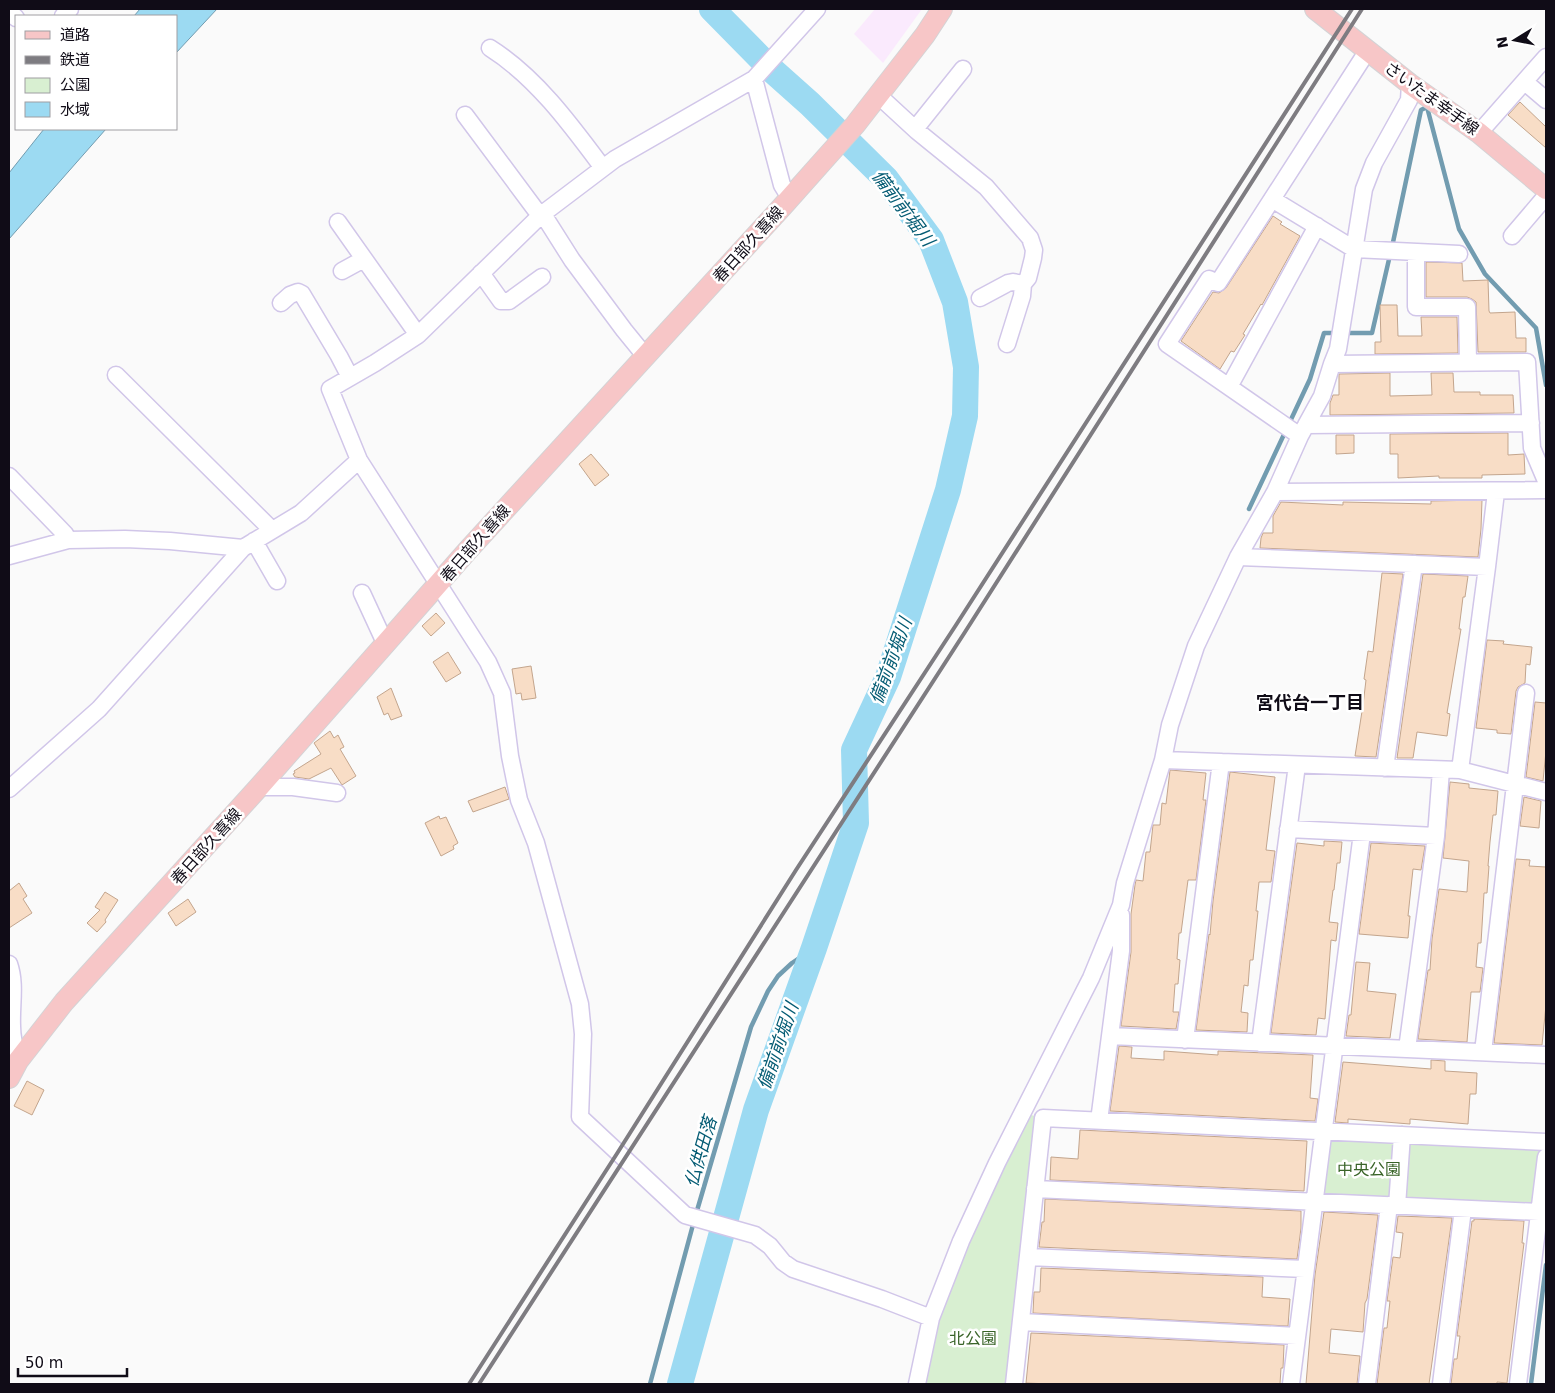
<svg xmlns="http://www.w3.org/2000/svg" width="1555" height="1393" font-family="'DejaVu Sans','Noto Sans JP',sans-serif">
	<rect width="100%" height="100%" fill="#fafafa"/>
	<path fill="#faeafd" d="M 875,9 L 922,9 L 883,63 L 854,34 Z"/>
	<path fill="#d8efd1" d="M 1023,1113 L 1043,1118 L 1014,1384 L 917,1384 L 931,1318 Z
		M 1323,1131 L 1546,1142 L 1539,1212 L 1314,1202 Z"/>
	<path fill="#9cdaf2" stroke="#729cb0" d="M 140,9 L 217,9 L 176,53 L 176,16 L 134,16 Z
		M 44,129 L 106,129 L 9,239 L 9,173 Z"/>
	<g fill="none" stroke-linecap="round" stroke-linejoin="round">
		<path stroke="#729cb0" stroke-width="4.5" d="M 1392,247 L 1421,110 L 1427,107 L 1459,229 L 1485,274 L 1536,328 L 1546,385
			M 1249,509 L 1310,379 L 1324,333 L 1372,333 L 1390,255
			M 696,1214 L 751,1027 L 768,991 L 778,976 L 792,963 L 814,948
			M 650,1384 L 694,1221
			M 1531,1384 L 1546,1265"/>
		<path stroke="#9cdaf2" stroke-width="26" d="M 680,1384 L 756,1110 L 814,948 L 856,823 L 854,750 L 888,677 L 948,490 L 965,416 L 966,367 L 955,302 L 931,240 L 886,179 L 810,104 L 773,71 L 712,9"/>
	</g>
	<path fill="#f8ddc6" stroke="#c3a58d" d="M 1520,102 L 1546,127 L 1546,148 L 1508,115 Z
		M 1273,216 L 1282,222 L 1280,224 L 1300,236 L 1262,305 L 1261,304 L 1243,334 L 1245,335 L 1234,352 L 1231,351 L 1220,369 L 1181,341 L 1213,292 L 1219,293 L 1226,288 Z
		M 1426,262 L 1462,263 L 1463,281 L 1488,280 L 1489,311 L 1490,313 L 1515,312 L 1516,338 L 1526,338 L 1526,352 L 1478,352 L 1476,302 L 1472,299 L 1467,297 L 1426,297 Z
		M 1380,305 L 1397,305 L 1398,336 L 1422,336 L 1421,317 L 1457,317 L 1458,353 L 1375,354 L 1375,342 L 1381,342 Z
		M 1390,373 L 1390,396 L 1432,395 L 1431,373 L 1453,373 L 1454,392 L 1480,392 L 1480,395 L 1513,395 L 1514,413 L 1330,415 L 1330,403 L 1333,395 L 1339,395 L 1339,374 Z
		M 1508,433 L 1508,455 L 1524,454 L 1525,474 L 1482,475 L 1482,478 L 1439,478 L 1439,476 L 1398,478 L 1398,454 L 1390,454 L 1390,434 Z
		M 1336,435 L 1354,435 L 1354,453 L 1336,454 Z
		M 591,454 L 609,475 L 595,486 L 579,464 Z
		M 1482,500 L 1481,529 L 1478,557 L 1260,548 L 1261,538 L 1263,533 L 1273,533 L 1273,516 L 1281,502 L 1343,505 L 1343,502 L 1431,504 L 1431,501 Z
		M 1382,573 L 1403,574 L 1376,757 L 1355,756 L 1363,705 L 1366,680 L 1364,679 L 1368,651 L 1373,652 Z
		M 1423,574 L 1468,576 L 1465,597 L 1463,597 L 1459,629 L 1461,629 L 1447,713 L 1450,714 L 1447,736 L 1417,732 L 1413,758 L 1397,758 Z
		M 436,613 L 445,623 L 431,636 L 422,626 Z
		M 1487,640 L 1504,641 L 1503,644 L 1532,647 L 1530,665 L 1526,664 L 1525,683 L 1518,687 L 1516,691 L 1511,734 L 1497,733 L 1497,730 L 1476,728 Z
		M 448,652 L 461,673 L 446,682 L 433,662 Z
		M 531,666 L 536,698 L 522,700 L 521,693 L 516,694 L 512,669 Z
		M 391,688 L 402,716 L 391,720 L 388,713 L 384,715 L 377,697 Z
		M 1535,702 L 1546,703 L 1546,751 L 1543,781 L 1526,777 Z
		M 330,731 L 334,738 L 338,735 L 344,747 L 340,749 L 356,776 L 342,785 L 331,768 L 309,779 L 295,777 L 293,774 L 295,773 L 294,771 L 321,754 L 314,743 Z
		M 1170,770 L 1206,773 L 1203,800 L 1206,800 L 1196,880 L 1188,880 L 1181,933 L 1179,933 L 1177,959 L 1180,960 L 1178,984 L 1175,984 L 1173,1012 L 1179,1012 L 1176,1029 L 1121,1026 L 1131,952 L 1131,914 L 1135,885 L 1136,880 L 1143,881 L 1146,852 L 1150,852 L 1153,825 L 1160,825 L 1162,803 L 1166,804 Z
		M 1230,772 L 1275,777 L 1266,850 L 1275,851 L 1271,882 L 1259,882 L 1256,911 L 1258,911 L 1253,960 L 1250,960 L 1248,986 L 1244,985 L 1241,1012 L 1248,1013 L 1247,1032 L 1196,1030 L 1209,934 L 1210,935 L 1213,901 Z
		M 1450,782 L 1469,784 L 1469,788 L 1498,791 L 1496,815 L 1493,815 L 1490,842 L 1488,866 L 1489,866 L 1487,893 L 1484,893 L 1481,943 L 1478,943 L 1476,967 L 1483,968 L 1480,992 L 1471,992 L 1467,1042 L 1418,1039 L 1428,970 L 1430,970 L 1432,939 L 1439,889 L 1467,892 L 1469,861 L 1443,858 Z
		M 505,787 L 509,799 L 473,812 L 468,801 Z
		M 1524,797 L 1541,801 L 1539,828 L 1520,826 Z
		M 439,816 L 440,819 L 446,817 L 458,843 L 453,846 L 454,849 L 441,856 L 425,823 Z
		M 1324,841 L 1342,842 L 1340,863 L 1337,863 L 1334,890 L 1333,890 L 1329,922 L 1338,923 L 1336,941 L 1331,940 L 1325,1019 L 1318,1018 L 1316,1035 L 1271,1033 L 1297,843 L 1324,846 Z
		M 1371,843 L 1425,846 L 1421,870 L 1413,869 L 1408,916 L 1410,916 L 1408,938 L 1359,934 Z
		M 1516,859 L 1530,860 L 1529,866 L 1546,867 L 1546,1005 L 1542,1045 L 1494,1043 Z
		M 19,883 L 27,896 L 23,899 L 32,913 L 9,928 L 9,891 Z
		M 105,892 L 118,900 L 105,920 L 106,922 L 97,932 L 87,923 L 100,910 L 95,907 Z
		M 188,899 L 196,912 L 176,926 L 168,913 Z
		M 1356,962 L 1370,963 L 1367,991 L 1396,994 L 1390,1038 L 1346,1036 L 1349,1015 L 1351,1015 Z
		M 1119,1046 L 1132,1047 L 1131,1058 L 1164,1060 L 1164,1051 L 1218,1055 L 1218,1051 L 1313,1055 L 1310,1098 L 1318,1099 L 1315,1121 L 1110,1111 Z
		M 1431,1060 L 1445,1061 L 1445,1071 L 1477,1073 L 1476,1094 L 1470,1094 L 1468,1124 L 1410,1119 L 1410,1124 L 1348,1119 L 1348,1123 L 1335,1122 L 1343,1062 L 1431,1069 Z
		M 27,1081 L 44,1090 L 32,1115 L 14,1106 Z
		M 1080,1130 L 1307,1141 L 1304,1191 L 1050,1180 L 1051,1157 L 1078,1159 Z
		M 1045,1199 L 1301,1211 L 1301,1228 L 1297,1259 L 1039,1247 L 1042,1222 L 1044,1222 Z
		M 1324,1212 L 1378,1215 L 1367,1299 L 1365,1303 L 1363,1332 L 1331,1329 L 1329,1353 L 1360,1356 L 1357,1384 L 1306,1384 L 1315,1275 Z
		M 1398,1216 L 1452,1218 L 1429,1384 L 1377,1384 L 1384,1328 L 1387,1328 L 1390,1301 L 1387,1301 L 1393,1257 L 1400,1258 L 1403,1233 L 1396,1232 Z
		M 1474,1219 L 1524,1221 L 1522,1243 L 1524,1243 L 1507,1383 L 1497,1382 L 1497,1384 L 1451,1384 L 1454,1359 L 1457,1359 L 1460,1336 L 1457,1336 L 1472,1221 L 1474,1221 Z
		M 1041,1268 L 1263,1277 L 1262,1297 L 1290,1299 L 1288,1326 L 1033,1313 L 1034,1292 L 1040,1292 Z
		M 1031,1333 L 1284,1345 L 1283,1368 L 1281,1368 L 1280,1384 L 1050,1384 L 1026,1383 Z"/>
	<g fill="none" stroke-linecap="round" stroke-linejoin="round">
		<g stroke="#d1c6e9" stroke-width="19">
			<path id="minor" d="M 817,9 L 754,79 L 615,159 L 541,215 L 418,335 L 375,363 L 330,389 L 359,460 L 488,662 L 502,693 L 510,756 L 519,800 L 536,843 L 580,1004 L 583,1034 L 580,1117 L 685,1215 L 755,1235 L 770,1246 L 783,1262 L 793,1269 L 882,1299 L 931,1318
				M 9,11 L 16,18
				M 63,16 L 70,9
				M 490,48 C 536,77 571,125 603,168
				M 754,79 L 782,185 L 790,198
				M 1525,82 L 1546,100
				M 879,96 L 917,131 L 986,187 L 1030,238 L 1034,250 L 1033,258 L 1028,278 L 1023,284 L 1022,296 L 1007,344
				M 465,115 L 535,209 L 546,219 L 572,260 L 624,330 L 646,357
				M 915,129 L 963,69
				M 1479,133 L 1546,57
				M 1272,199 L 1354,249 L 1459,254
				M 338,222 L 418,335
				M 1512,236 L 1546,196
				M 1416,252 L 1416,307 L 1467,307 L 1468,363
				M 342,271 L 364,259
				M 481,273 L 501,301 L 509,301 L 542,277
				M 980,298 L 1008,283 L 1013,282 L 1023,284
				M 281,303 L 290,295 L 298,292 L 302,294 L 339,356 L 350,377
				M 1332,364 L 1527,362 L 1532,448 L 1546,481
				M 116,375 L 272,530
				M 1229,387 L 1317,226
				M 1306,425 L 1531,423
				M 1300,436 L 1167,344 L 1209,279 L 1218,283 L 1368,50
				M 9,476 L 65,534 L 68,540
				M 1275,492 L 1546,490
				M 254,541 L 277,581
				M 9,556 L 68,540 L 125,539 L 170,541 L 243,548
				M 1238,557 L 1487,567
				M 362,593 L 386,645
				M 1163,760 L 1460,770 L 1546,792
				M 1385,768 L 1414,564
				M 1460,770 L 1487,567 L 1496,492
				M 259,787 L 293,787 L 337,793
				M 9,789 L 99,709 L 243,548 L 301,513 L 359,460
				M 1288,829 L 1436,836
				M 9,964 C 16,984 11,1005 12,1026 C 12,1038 15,1050 18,1061
				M 1110,1036 L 1546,1055
				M 1185,1040 L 1221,762
				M 1260,1043 L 1297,765
				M 1407,1049 L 1436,836 L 1441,770
				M 1483,1052 L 1526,693
				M 1099,1121 L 1121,951 L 1121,915
				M 1035,1189 L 1539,1212
				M 1397,1206 L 1402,1135
				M 1028,1257 L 1305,1269
				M 1021,1322 L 1297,1336
				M 917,1384 L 931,1318 L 961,1241 L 997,1163 L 1091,978 L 1121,905 L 1125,883 L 1163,760 L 1170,725 L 1196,646 L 1238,557 L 1275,492 L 1300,436 L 1322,396 L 1332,364 L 1338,349 L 1364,189 L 1374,163 L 1409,100 L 1410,84
				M 1014,1384 L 1043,1118 L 1546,1142
				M 1291,1384 L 1362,833
				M 1367,1384 L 1389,1205
				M 1441,1384 L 1463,1209
				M 1518,1384 L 1546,1157"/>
		</g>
		<g stroke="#d4d3d5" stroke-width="22">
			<path id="major" d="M 1315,9 L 1410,84 L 1479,133 L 1546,189
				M 9,1078 L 18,1061 L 64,1002 L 259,787 L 468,550 L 781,208 L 855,125 L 925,35 L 942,9"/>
		</g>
		<use href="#minor" stroke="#fff" stroke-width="16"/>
		<use href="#major" stroke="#f7c6c7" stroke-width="20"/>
		<path stroke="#7e7c81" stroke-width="4" d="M 469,1384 L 618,1152 L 796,870 L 956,625 L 1352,9
			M 479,1384 L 965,632 L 1362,9"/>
	</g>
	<g text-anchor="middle" stroke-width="5" stroke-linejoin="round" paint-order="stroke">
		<g font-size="16" fill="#100c17" stroke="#fff">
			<text transform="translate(1432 98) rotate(36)" y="6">さいたま幸手線</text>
			<text transform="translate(748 244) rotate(-48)" y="6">春日部久喜線</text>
			<text transform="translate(475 543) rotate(-49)" y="6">春日部久喜線</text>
			<text transform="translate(206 846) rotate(-48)" y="6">春日部久喜線</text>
		</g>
		<g font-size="16" fill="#396428" stroke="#fff">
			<text x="1369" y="1175">中央公園</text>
			<text x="973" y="1344">北公園</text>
		</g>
		<g font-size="18" font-style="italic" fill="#055c74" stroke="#fff">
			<text transform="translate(903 208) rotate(53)" y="6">備前前堀川</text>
			<text transform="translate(891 661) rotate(-70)" y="6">備前前堀川</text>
			<text transform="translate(778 1046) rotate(-71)" y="6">備前前堀川</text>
			<text transform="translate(701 1152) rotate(-74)" y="6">仏供田落</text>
		</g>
		<g font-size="18" font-weight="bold" fill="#100c17" stroke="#fff">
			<text x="1310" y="709">宮代台一丁目</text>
		</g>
	</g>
	<rect width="1555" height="1393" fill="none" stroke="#100c17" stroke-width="20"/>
	<rect x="15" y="15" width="162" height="115" fill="#ffffff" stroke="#9f9ea2"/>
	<rect x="25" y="31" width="25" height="8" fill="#f7c6c7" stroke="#9f9ea2"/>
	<text x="60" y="40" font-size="15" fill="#100c17">道路</text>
	<rect x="25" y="56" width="25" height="8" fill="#7e7c81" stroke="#9f9ea2"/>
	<text x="60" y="65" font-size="15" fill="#100c17">鉄道</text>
	<rect x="25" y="78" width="25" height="15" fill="#d8efd1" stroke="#9f9ea2"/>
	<text x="60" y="90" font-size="15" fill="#100c17">公園</text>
	<rect x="25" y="102" width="25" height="15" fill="#9cdaf2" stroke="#9f9ea2"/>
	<text x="60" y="115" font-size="15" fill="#100c17">水域</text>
	<g transform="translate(1515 40) rotate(260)" stroke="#ffffff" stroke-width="4" paint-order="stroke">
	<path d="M0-4L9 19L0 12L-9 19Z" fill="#100c17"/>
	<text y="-8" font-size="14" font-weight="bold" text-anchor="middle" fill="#100c17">N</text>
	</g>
	<path d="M18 1368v8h109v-8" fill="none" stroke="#100c17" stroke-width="2.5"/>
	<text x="25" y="1368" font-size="15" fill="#100c17" stroke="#ffffff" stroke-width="4" paint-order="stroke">50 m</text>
</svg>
